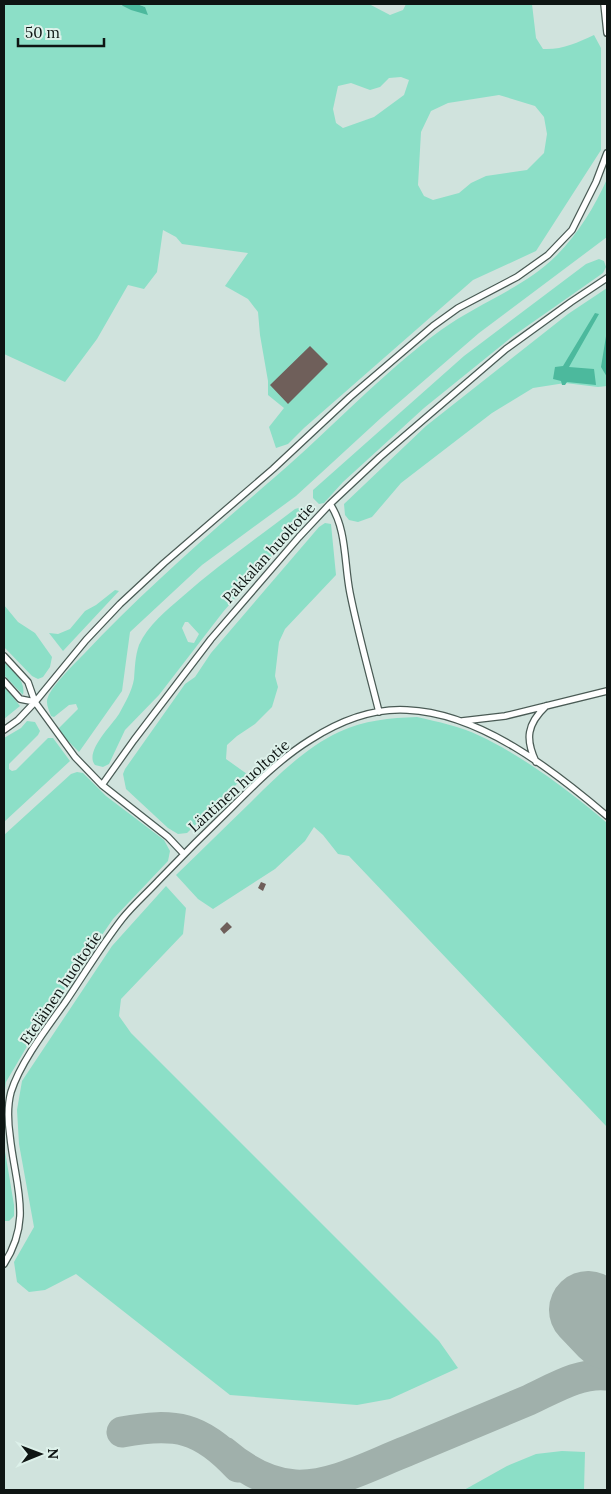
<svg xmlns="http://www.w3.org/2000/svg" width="611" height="1494" font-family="Lora,serif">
	<rect width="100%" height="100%" fill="#d0e3dd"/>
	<path fill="#8cdfc7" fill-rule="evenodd" d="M 4,4 L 119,4 L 122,6 L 145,7 L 137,4 L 369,4 L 390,15 L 403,10 L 406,4 L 532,4 L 536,38 L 543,49 C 562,50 577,43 594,35 L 601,48 L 601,150 L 536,251 L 473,280 L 304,428 L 288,444 L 276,448 L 269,427 L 284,408 L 268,395 L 268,381 L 260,335 L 258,312 L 248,299 L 225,286 L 248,253 L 182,244 L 176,237 L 163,230 L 157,272 L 144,289 L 128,285 L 97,339 L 65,382 L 4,354 ZM 401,77 L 409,80 L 404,95 L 374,117 L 343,128 L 336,123 L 333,109 L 338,86 L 351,83 L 370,90 L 380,87 L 389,78 ZM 499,95 L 535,106 L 544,117 L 547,134 L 544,153 L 527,170 L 486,176 L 471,183 L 459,193 L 433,200 L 424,196 L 418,185 L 421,132 L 431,111 L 448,103 Z
		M 607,179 L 607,237 L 479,333 L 382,417 L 296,496 L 202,565 L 130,632 L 122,691 L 79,752 L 62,735 L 59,728 L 78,709 L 76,704 L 69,705 L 54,717 L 51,716 C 49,710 45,703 48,697 C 52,686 74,664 83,655 C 143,591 209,534 275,477 C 331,429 381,374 441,330 C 478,303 524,288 557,255 C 578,234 595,206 607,179 Z
		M 599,259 L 604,261 L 606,267 L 603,273 L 513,336 L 424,408 L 343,482 L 324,503 L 319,504 L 313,498 L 313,490 L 464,356 L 586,264 Z
		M 607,288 L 607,386 L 598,387 L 565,383 L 533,388 L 492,413 L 401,483 L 372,517 L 358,522 L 349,520 L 345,515 L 344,504 L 426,426 L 568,314 Z
		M 302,507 L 309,509 L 309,512 L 304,519 L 223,612 L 159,695 L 125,730 L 109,764 L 103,767 L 95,765 C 84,752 112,725 119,714 C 125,703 132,691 134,679 C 135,668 135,656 139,645 C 148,625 166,611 182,597 C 218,565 257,538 295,509 ZM 185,622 L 188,622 L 199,634 L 194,643 L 188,642 L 182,628 Z
		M 325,523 L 331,524 L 336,575 L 285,629 L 279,642 L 275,676 L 278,687 L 272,707 L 255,724 L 237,736 L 227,745 L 226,759 L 247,774 L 187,833 L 178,834 L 168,828 L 126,789 L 123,774 L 125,769 L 185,684 L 195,677 L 211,653 L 319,527 Z
		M 115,590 L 119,591 L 63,651 L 49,633 L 58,634 L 70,629 L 85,611 L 96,605 Z
		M 4,605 L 18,622 L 35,633 L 52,657 L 50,667 L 43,677 L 38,679 L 32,676 L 4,647 Z
		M 4,662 C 13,672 26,680 23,695 L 4,675 Z
		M 4,686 L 20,706 L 4,719 Z
		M 417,717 C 438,722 460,726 480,736 C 523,756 571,792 607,823 L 607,1127 L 349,856 L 338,854 L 323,835 L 314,827 L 305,841 L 275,869 L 213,909 L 198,899 L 176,875 C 201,851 225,827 250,803 C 275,778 306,747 339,732 C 364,720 390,718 417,717 Z
		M 27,721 L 35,722 L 40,731 L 38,735 L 9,764 L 9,769 L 12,771 L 16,770 L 48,738 L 53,738 L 70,761 L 4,822 L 4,738 L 21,728 Z
		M 77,772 L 83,773 L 106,796 L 164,840 L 170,851 L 168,861 L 113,919 L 39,1026 L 6,1082 L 4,1098 L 4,835 L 71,774 Z
		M 166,886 L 186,908 L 183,934 L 121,999 L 119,1016 L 131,1033 L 439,1341 L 458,1368 L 390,1399 L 357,1405 L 230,1395 L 76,1274 L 45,1290 L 29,1292 L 17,1282 L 14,1262 L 34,1227 L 19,1144 L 17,1110 L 22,1081 L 112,946 Z
		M 4,1145 L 14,1205 L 14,1216 L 9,1221 L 4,1221 Z
		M 562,1451 L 585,1452 L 584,1490 L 464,1490 L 507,1466 L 536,1454 Z"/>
	<path fill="#4cb99d" d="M 119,4 L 137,4 L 145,7 L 148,15 L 131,10 Z
		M 595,313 L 599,314 L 569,367 L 594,369 L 596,385 L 567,382 L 565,385 L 562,385 L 561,381 L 553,379 L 555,367 L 563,366 Z
		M 607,330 L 607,377 L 601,367 Z"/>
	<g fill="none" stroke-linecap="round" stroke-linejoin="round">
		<path stroke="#a0b0ab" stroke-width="31" d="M 122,1432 C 175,1422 201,1427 238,1467
			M 224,1452 C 245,1470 268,1483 295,1485 C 332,1487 373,1464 407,1451 C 447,1434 488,1417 529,1400 C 553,1389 580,1372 607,1375"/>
		<path stroke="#a0b0ab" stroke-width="78" d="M 588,1310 L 607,1330"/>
	</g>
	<path fill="#6f5f5a" d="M 310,346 L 328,364 L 288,404 L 270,385 Z
		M 261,882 L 266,884 L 263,891 L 258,888 Z
		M 227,922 L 232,927 L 224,934 L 220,929 Z"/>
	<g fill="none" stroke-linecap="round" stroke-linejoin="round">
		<g stroke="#4a5b55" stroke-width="8">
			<path id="lane" d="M 604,4 L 607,33
				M 330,504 C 347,529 344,563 350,593 C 358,633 369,672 379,712
				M 4,656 L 28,682 L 35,702 L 75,757 L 102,785 L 168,837 L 184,854
				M 4,681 L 20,699 L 35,702
				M 462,721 L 505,716 L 607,691
				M 4,730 L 18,720 L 35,702 L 86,640 L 120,604 L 164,563 L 273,469 L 350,397 L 433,326 L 458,308 L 517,277 L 548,255 L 572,230 L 596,182 L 607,153
				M 536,762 C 525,739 527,724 546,706
				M 102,785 L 134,740 L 211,639 L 299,537 L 330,504 L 380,457 L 506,349 L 571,302 L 607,278
				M 4,1264 C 33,1219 15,1185 10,1136 C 8,1122 7,1107 11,1092 C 20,1063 46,1029 64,1004 C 83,976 101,946 122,919 C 133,905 147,893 159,880 C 183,855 207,831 232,807 C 256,783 281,758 310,740 C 338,722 372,708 407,710 C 480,713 553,770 607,816"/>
		</g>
		<use href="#lane" stroke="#fff" stroke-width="5.5"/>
	</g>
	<g text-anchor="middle" stroke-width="4" stroke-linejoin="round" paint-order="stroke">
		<g font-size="15" fill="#0e1513" stroke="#ddf1ea">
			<text transform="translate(269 553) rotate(-48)" y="5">Pakkalan huoltotie</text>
			<text transform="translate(239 786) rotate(-42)" y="5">Läntinen huoltotie</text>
			<text transform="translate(61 988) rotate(-56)" y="5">Eteläinen huoltotie</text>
		</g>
	</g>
	<rect width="611" height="1494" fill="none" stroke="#0e1513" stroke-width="10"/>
	<g transform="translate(40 1454) rotate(89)" stroke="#ddf1ea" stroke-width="4" paint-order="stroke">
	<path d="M0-4L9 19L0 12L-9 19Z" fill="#0e1513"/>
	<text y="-8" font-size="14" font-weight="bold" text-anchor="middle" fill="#0e1513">N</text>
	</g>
	<path d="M18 38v8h86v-8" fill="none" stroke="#0e1513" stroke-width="2.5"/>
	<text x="25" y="38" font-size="15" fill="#0e1513" stroke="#ddf1ea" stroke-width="4" paint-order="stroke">50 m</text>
</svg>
